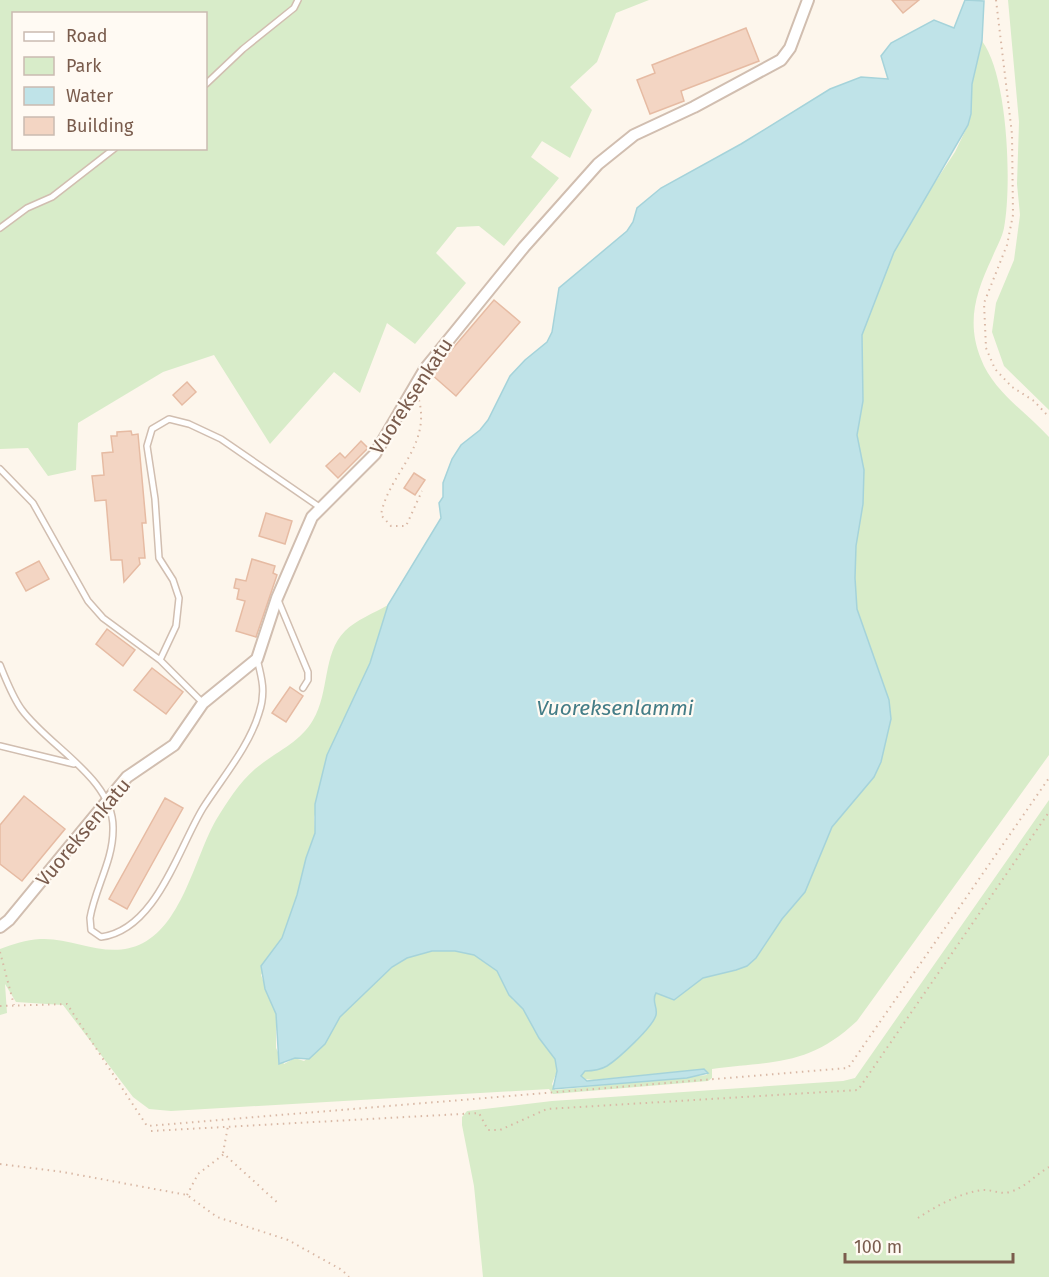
<svg xmlns="http://www.w3.org/2000/svg" width="1049" height="1277" font-family="'Fira Sans',sans-serif">
	<rect width="100%" height="100%" fill="#fdf6ec"/>
	<path fill="#d8ecc9" fill-rule="evenodd" d="M 0,0 L 649,0 L 616,13 L 597,62 L 570,87 L 592,110 L 570,158 L 542,141 L 531,157 L 559,178 L 504,246 L 479,226 L 457,227 L 436,253 L 466,283 L 415,344 L 387,323 L 360,393 L 334,372 L 270,444 L 214,355 L 163,372 L 78,423 L 76,470 L 48,476 L 28,448 L 0,449 ZM 14,14 L 206,14 L 206,148 L 14,148 Z
		M 1008,0 L 1049,0 L 1049,410 L 1004,366 L 992,332 L 996,303 L 1014,260 L 1020,215 L 1017,184 L 1019,122 Z
		M 982,41 C 1008,75 1012,186 1004,228 C 1002,238 996,248 992,258 C 976,292 966,322 981,359 C 993,391 1026,412 1049,437 L 1049,755 L 857,1021 C 809,1066 774,1061 712,1069 L 712,1078 L 708,1081 L 553,1094 L 549,1089 L 171,1111 L 149,1109 L 133,1097 L 63,1005 L 16,1002 L 5,984 L 7,1013 L 0,1015 L 0,949 C 13,944 26,940 40,939 C 75,937 108,961 143,943 C 183,922 195,857 216,820 C 227,802 239,783 255,769 C 275,752 300,743 313,720 C 330,692 322,654 345,631 C 356,620 374,613 388,605 L 370,663 L 358,691 L 314,817 L 315,833 L 306,858 L 297,895 L 282,938 L 261,975 L 276,1014 L 276,1048 L 284,1064 L 295,1058 L 304,1061 L 321,1048 L 340,1017 L 392,967 L 406,958 L 432,951 L 455,951 L 474,955 L 497,971 L 513,1000 L 523,1009 L 539,1038 L 555,1059 L 557,1071 L 552,1084 L 555,1090 L 707,1075 L 704,1069 L 594,1080 L 583,1079 L 581,1076 L 585,1071 C 618,1069 637,1032 656,1009 L 653,999 L 656,993 L 674,1000 L 703,978 L 736,970 L 756,958 L 782,919 L 805,892 L 832,827 L 874,777 L 881,762 L 891,719 L 889,700 L 857,609 L 855,578 L 859,451 L 857,435 L 863,401 L 862,335 L 864,325 L 894,252 L 916,211 L 955,152 L 968,125 L 971,114 L 972,84 Z
		M 1049,800 L 1049,1277 L 483,1277 L 474,1186 L 462,1125 L 462,1117 L 467,1111 L 552,1101 L 843,1081 L 855,1078 Z"/>
	<path fill="#bfe3e8" stroke="#a5d3da" stroke-width="1.5" d="M 965,0 L 984,1 L 982,41 L 972,84 L 971,114 L 968,125 L 894,252 L 862,335 L 863,401 L 857,435 L 864,470 L 863,504 L 856,546 L 855,578 L 857,609 L 889,700 L 891,719 L 881,762 L 874,777 L 832,827 L 805,892 L 782,919 L 756,958 L 747,966 L 736,970 L 703,978 L 674,1000 L 656,993 C 651,1001 658,1007 656,1015 C 653,1027 618,1059 607,1066 C 600,1070 593,1071 585,1071 L 581,1076 L 587,1081 L 704,1069 L 708,1073 L 687,1078 L 553,1089 L 557,1071 L 555,1059 L 539,1038 L 523,1009 L 509,995 L 497,971 L 474,955 L 455,951 L 432,951 L 407,958 L 392,967 L 340,1017 L 325,1044 L 309,1059 L 295,1058 L 279,1064 L 276,1014 L 265,989 L 261,966 L 282,938 L 297,895 L 306,858 L 315,833 L 315,804 L 327,755 L 370,663 L 388,605 L 441,518 L 439,503 L 443,497 L 443,483 L 452,459 L 461,445 L 480,430 L 488,420 L 510,376 L 525,360 L 547,342 L 552,332 L 559,288 L 627,231 L 633,222 L 637,208 L 661,188 L 741,144 L 830,89 L 861,77 L 888,79 L 881,56 L 891,43 L 934,20 L 954,28 Z"/>
	<path fill="#f3d5c3" stroke="#e6bba3" stroke-width="1.5" d="M 892,0 L 919,0 L 903,13 Z
		M 746,28 L 759,61 L 681,91 L 684,101 L 650,114 L 637,80 L 655,73 L 652,65 Z
		M 494,300 L 520,322 L 456,396 L 431,374 Z
		M 187,382 L 196,392 L 182,405 L 173,395 Z
		M 131,431 L 132,435 L 138,434 L 146,523 L 142,523 L 145,558 L 139,558 L 140,564 L 124,582 L 122,560 L 111,560 L 106,500 L 95,501 L 92,476 L 104,475 L 102,453 L 113,452 L 111,436 L 117,436 L 117,432 Z
		M 361,441 L 368,448 L 338,478 L 326,466 L 340,453 L 345,458 Z
		M 414,473 L 425,480 L 415,495 L 404,488 Z
		M 266,513 L 292,521 L 285,544 L 259,536 Z
		M 252,559 L 275,566 L 273,573 L 277,575 L 256,637 L 236,631 L 245,601 L 237,599 L 239,589 L 234,588 L 236,579 L 246,581 Z
		M 39,561 L 49,579 L 26,591 L 16,573 Z
		M 107,629 L 135,650 L 123,666 L 96,644 Z
		M 152,668 L 183,692 L 166,714 L 134,690 Z
		M 290,687 L 303,696 L 286,722 L 272,713 Z
		M 24,796 L 65,829 L 22,881 L 0,864 L 0,825 Z
		M 165,798 L 183,808 L 127,909 L 109,899 Z"/>
	<g fill="none" stroke-linecap="round" stroke-linejoin="round">
		<g stroke="#d1beb0" stroke-width="8">
			<path id="lane" d="M 206,84 L 243,49 L 294,8 L 298,0
				M 0,228 L 27,208 L 52,197 L 115,148
				M 0,469 L 33,503 L 88,601 L 103,618 L 160,660 L 203,703
				M 278,600 L 308,672 L 308,680 L 303,688
				M 160,660 L 176,626 L 179,598 L 173,580 L 159,558 L 155,499 L 147,446 L 152,429 L 169,419 L 189,424 L 221,439 L 321,508
				M 0,665 C 6,680 13,698 22,710 C 50,748 115,779 113,830 C 113,861 95,888 90,918 L 91,930 L 101,937 C 156,930 178,849 203,808 C 222,778 249,747 259,713 C 266,693 262,678 257,659
				M 0,746 L 74,764"/>
		</g>
		<g stroke="#d1beb0" stroke-width="14">
			<path id="street" d="M 0,927 L 9,920 L 127,777 L 174,745 L 203,703 L 257,659 L 277,598 L 312,517 L 375,454 L 425,369 L 524,247 L 598,164 L 634,135 L 694,107 L 781,60 L 790,48 L 808,0"/>
		</g>
		<path stroke="#d9b8a5" stroke-width="2" stroke-dasharray="1.5 4.5" stroke-linecap="butt" d="M 996,0 L 1012,134 L 1013,215 L 1007,245 L 984,303 L 986,348 L 995,369 L 1012,387 L 1034,401 L 1049,417
			M 419,400 C 431,448 388,474 381,515 L 391,526 L 406,526 L 422,491
			M 0,952 L 14,1005
			M 0,1006 L 67,1004 L 147,1126 L 848,1068 L 1049,778
			M 151,1131 L 479,1113 L 488,1130 L 500,1130 L 547,1109 L 858,1090 L 1049,812
			M 223,1153 L 228,1126
			M 0,1164 L 63,1172 L 187,1195 L 217,1217 L 288,1240 L 342,1270 L 349,1277
			M 187,1195 L 198,1174 L 224,1154 L 279,1204
			M 918,1218 C 936,1206 960,1193 982,1190 C 992,1189 1000,1195 1010,1192 C 1026,1187 1035,1175 1049,1167"/>
		<use href="#lane" stroke="#fff" stroke-width="5"/>
		<use href="#street" stroke="#fff" stroke-width="10"/>
	</g>
	<g text-anchor="middle" stroke-width="4.5" stroke-linejoin="round" paint-order="stroke">
		<g font-size="20" fill="#7a5c4d" stroke="#fffaf3">
			<text transform="translate(411 396) rotate(-57)" y="7">Vuoreksenkatu</text>
			<text transform="translate(83 832) rotate(-50)" y="7">Vuoreksenkatu</text>
		</g>
		<g font-size="21" font-style="italic" fill="#437c86" stroke="#fffaf3">
			<text x="615" y="715">Vuoreksenlammi</text>
		</g>
	</g>
	<rect x="12" y="12" width="195" height="138" fill="#fffaf3" stroke="#cabbb1" stroke-width="1.5"/>
	<rect x="24" y="32" width="30" height="9" fill="#ffffff" stroke="#cabbb1" stroke-width="1.5"/>
	<text x="66" y="42" font-size="18" fill="#7a5c4d">Road</text>
	<rect x="24" y="57" width="30" height="18" fill="#d8ecc9" stroke="#cabbb1" stroke-width="1.5"/>
	<text x="66" y="72" font-size="18" fill="#7a5c4d">Park</text>
	<rect x="24" y="87" width="30" height="18" fill="#bfe3e8" stroke="#cabbb1" stroke-width="1.5"/>
	<text x="66" y="102" font-size="18" fill="#7a5c4d">Water</text>
	<rect x="24" y="117" width="30" height="18" fill="#f3d5c3" stroke="#cabbb1" stroke-width="1.5"/>
	<text x="66" y="132" font-size="18" fill="#7a5c4d">Building</text>
	<path d="M845 1253v9h168v-9" fill="none" stroke="#7a5c4d" stroke-width="3"/>
	<text x="854" y="1253" font-size="18" fill="#7a5c4d" stroke="#fffaf3" stroke-width="4.5" paint-order="stroke">100 m</text>
</svg>
